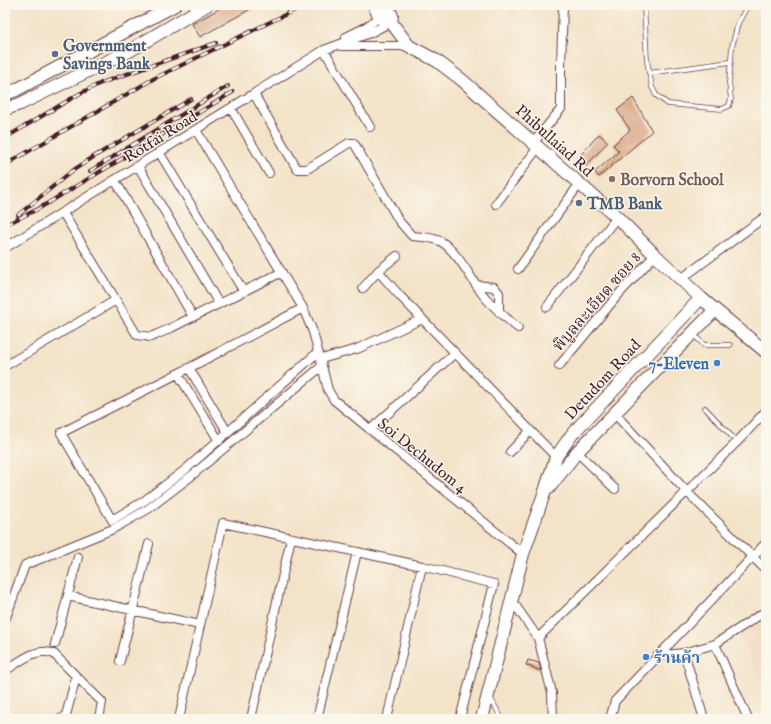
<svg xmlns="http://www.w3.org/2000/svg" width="771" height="724" font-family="'IM FELL English','Noto Serif Thai',serif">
	<rect width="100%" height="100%" fill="#fbf7ec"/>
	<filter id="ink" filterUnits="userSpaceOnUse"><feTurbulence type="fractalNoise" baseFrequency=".025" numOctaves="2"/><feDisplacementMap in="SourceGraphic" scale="8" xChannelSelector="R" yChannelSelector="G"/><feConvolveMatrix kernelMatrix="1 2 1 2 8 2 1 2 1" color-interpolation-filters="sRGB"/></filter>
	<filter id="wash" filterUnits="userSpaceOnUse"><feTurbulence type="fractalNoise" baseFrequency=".012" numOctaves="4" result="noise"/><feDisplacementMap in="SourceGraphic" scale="16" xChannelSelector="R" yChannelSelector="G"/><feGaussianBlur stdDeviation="0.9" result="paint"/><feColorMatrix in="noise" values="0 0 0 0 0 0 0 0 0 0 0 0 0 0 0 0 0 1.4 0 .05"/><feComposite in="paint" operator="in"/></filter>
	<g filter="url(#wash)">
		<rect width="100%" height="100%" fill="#f3e3c8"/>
		<path fill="#f2d5bd" d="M 766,615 L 766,692 L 739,633 Z"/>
		<g id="blocks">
			<path fill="#dbab8b" d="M 226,5 L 258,5 L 200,37 L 192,24 Z
				M 633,98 L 652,131 L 599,177 L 595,172 L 619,151 L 613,145 L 630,130 L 617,110 Z
				M 599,134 L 608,142 L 586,166 L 578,158 Z
				M 528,660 L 539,663 L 541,671 L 526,665 Z"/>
		</g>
	</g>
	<g filter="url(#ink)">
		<use href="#blocks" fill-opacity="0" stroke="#633c43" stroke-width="1"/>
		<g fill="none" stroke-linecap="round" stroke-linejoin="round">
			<g stroke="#633c43" stroke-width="5.5">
				<path id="lane" d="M 644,5 L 647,61 L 652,87 L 656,95 L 668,104 L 722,109 L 729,106 L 731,99 L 729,83 L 732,47 L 738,23 L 748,5
					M 649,73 L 730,62
					M 693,334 L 704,345 L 730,345
					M 705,408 L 737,442
					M 490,697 L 502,719
					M 53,719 L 66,715"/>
			</g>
			<g stroke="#633c43" stroke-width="10">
				<path id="street" d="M 346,37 C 358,31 371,26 379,16
					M 341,46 L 409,46
					M 324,50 L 370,127
					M 254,94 L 297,169 L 307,169 L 349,143 L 354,143 L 399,221 L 412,236 C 422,237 431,237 440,241 C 457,250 472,281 484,296 C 494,308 506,318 518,328
					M 231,108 L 269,173
					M 534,142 L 561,109 L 561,64 L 563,5
					M 159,152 L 244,292
					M 138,166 L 219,304
					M 115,180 L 193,317
					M 496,204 L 539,146
					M 63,213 L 116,300 L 137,335 L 151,337 L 167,330 L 282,272
					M 5,248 L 324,50 L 370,33 L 391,22
					M 518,269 L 580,183
					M 378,271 L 400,296 L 556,457
					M 681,279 L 766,216
					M 477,285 L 494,287 L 499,293 L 499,312
					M 363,288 L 378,271 L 397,256
					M 547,307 L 617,217
					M 303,308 L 189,368 L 61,433 L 112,520 L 144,501 L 185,470 L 318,352
					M 321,359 L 357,349 L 422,319
					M 5,366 L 116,300
					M 322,366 L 328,390 L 334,400 L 523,554
					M 559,366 L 618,295 L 655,255
					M 189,368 L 228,433
					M 178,374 L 219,441
					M 615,414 L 687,492 L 766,570
					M 370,430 L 455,353
					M 510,452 L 530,431
					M 577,452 L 615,489
					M 68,596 L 200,625
					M 511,599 L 538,638 L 552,693 L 553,719
					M 5,620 L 25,565 L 113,529 L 148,509 L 190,477 L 322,366 L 313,332 L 303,308 L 196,130
					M 538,638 L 737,442 L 766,411
					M 55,644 L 78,557
					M 715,644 L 748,719
					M 684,653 L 704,719
					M 657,656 L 684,653 L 715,644 L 766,611
					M 120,661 L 149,544
					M 5,671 C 19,662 37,646 54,654 L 102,702 L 99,719
					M 65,719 L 76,677
					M 179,719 L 223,523 L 422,566 L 494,584 L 460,719
					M 251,719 L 291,538
					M 317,719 L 357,552
					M 387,719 L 422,566
					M 609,719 L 610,719 L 615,701 L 766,543"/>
			</g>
			<g stroke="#633c43" stroke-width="14">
				<path id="secondary" d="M 374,5 L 379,16 L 383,20 L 391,22 L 409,46 L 437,61 L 462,80 L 617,217 L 655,255 L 701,298 L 766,352
					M 387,5 L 392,16 L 391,22
					M 5,94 L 16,90 L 175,5
					M 5,109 L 20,104 L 129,51 L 207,5
					M 549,488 L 577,452 L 715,310
					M 482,719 L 523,554 L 544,494 L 556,457 L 573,433 L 701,298"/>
			</g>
			<use href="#lane" stroke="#fff" stroke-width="4"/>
			<use href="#street" stroke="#fff" stroke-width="8"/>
			<use href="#secondary" stroke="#fff" stroke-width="12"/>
			<g stroke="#4a1f2b" stroke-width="4">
				<path id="rail" d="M 5,138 L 79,94 L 101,83 L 216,43
					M 5,165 L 153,79 L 305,5
					M 90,171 L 228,86
					M 18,215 L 72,171 L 95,156 L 191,99
					M 5,225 L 38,209 L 233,92"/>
			</g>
			<use href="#rail" stroke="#fbf7ec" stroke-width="2.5" stroke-dasharray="8" stroke-linecap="butt"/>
		</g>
	</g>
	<g fill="#5c6f8a" stroke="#fbf7ec" stroke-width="1.5">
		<circle cx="55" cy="54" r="4"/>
		<circle cx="579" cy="203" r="4"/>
	</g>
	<circle fill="#8d6e63" stroke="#fbf7ec" stroke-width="1.5" cx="612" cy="179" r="4"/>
	<g fill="#3f7fe0" stroke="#fbf7ec" stroke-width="1.5">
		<circle cx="717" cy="363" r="4"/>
		<circle cx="646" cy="657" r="4"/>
	</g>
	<g text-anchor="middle" stroke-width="3" stroke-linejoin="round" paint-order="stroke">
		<g font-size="16" font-weight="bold" fill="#4e5e75" stroke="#fbf7ec" text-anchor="start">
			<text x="63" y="51">Government<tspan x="63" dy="18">Savings Bank</tspan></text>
			<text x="587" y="209">TMB Bank</text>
		</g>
		<g font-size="16" fill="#4a1f2b" stroke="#fbf7ec">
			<text transform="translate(160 136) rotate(-32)" y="6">Rotfai Road</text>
			<text transform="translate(555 140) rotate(42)" y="6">Phibullaiad Rd</text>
			<text transform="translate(596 301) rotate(-49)" y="6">พิบูลละเอียด ซอย 8</text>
			<text transform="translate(602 379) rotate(-47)" y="6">Detudom Road</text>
			<text transform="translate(423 455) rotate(39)" y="6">Soi Dechudom 4</text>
		</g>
		<g font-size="16" font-weight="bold" fill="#785e54" stroke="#fbf7ec" text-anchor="start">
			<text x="620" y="185">Borvorn School</text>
		</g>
		<g font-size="16" font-weight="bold" fill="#366cbe" stroke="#fbf7ec" text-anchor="end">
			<text x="709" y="369">7-Eleven</text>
			<text x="654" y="663" text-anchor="start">ร้านค้า</text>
		</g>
	</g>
	<rect width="771" height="724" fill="none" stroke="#fbf7ec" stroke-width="20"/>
</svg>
